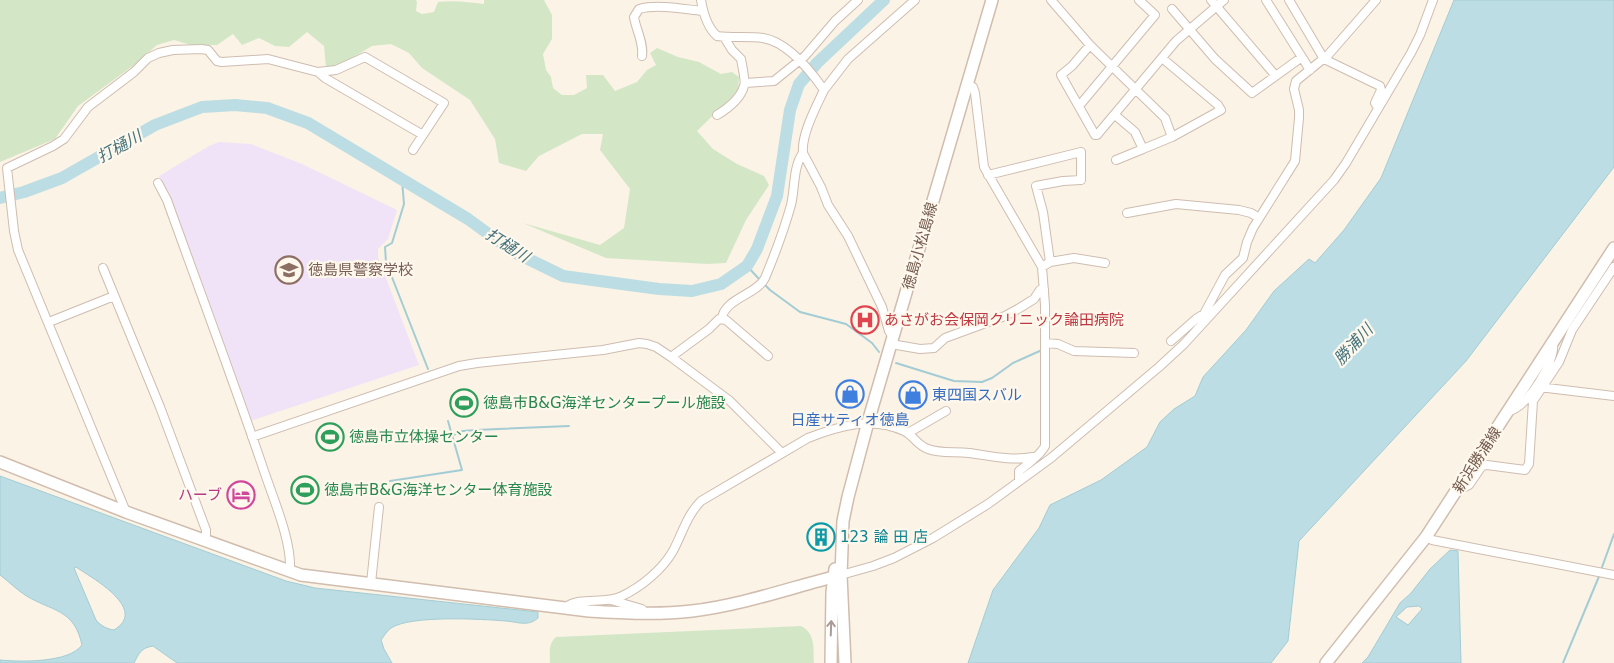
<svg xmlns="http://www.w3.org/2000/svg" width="1614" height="663" font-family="'DejaVu Sans','Noto Sans JP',sans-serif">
	<rect width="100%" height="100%" fill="#fbf3e6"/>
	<path fill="#f0e3f7" d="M 219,142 L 251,144 L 302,164 L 397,210 L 388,239 L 378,249 L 378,257 L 419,365 L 250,421 L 170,201 L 159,176 L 209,146 Z"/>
	<path fill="#d3e7c6" d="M 0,0 L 416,0 L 417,2 L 416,11 L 422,14 L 434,12 L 438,2 C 453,0 469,2 484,4 L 484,0 L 544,0 L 552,15 L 552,39 L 543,54 L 546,70 L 551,77 L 553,88 L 562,95 L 574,95 L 587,88 L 586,75 L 603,75 L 615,91 L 637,82 L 647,70 L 656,65 L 650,53 L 657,48 L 678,57 L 699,62 L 721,74 L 732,72 L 739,77 L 738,91 L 697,131 L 713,149 L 737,164 L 764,176 L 769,185 L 746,220 L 726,263 L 707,264 L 606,258 L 523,223 L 600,245 L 624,228 L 630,189 L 600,150 L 603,134 L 582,134 L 539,156 L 526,171 L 499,163 L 495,139 L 470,100 L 422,68 L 409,53 L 391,44 L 372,46 L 342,64 L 326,68 L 324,46 L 307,32 L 289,47 L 275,46 L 259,38 L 242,45 L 233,34 L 217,45 L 191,45 L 174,40 L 157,45 L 134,65 L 78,106 L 55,139 L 0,162 Z
		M 801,626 C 816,634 813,648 814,663 L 550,663 C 550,653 548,644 556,637 Z"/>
	<path fill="#bcdde3" stroke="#a3ccd4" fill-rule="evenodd" d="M 1454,0 L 1614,0 L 1614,167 L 1466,361 L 1299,541 L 1288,641 L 1271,663 L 968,663 L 993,590 L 1039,528 L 1050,505 L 1101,480 L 1147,447 L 1160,422 L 1174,409 L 1195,396 L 1203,377 L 1246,330 L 1274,291 L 1309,259 L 1315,263 L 1344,230 L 1381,178 Z
		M 0,476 L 286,581 L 315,588 L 538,612 L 538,618 C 528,627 518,622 506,621 C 481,619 411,615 391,628 C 387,631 384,636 381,640 L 384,649 L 392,663 L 177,663 L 153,646 C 141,648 139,653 134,663 L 0,663 L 0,660 C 21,662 69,663 82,645 C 74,608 52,612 25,595 C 16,589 8,581 0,575 ZM 76,567 C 92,578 149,609 114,630 C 107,629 101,626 96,620 L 74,568 Z
		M 1450,550 L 1458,551 L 1461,663 L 1362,663 L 1368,657 L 1400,603 L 1411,593 L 1430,569 ZM 1419,606 L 1422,609 L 1408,625 L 1396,617 L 1407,607 Z"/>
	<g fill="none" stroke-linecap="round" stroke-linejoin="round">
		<path stroke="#a3ccd4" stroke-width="2" d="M 402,180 L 404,204 L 392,243 L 385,247 L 386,262 L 428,369
			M 747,266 L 760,280
			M 764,284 L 770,290 L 800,312 L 846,324 L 872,343 L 879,352
			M 896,363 L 954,381 L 982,382 L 992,378 L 1013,363 L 1042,350
			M 453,435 L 463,431 L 476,430 L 569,426
			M 390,481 L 462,470 L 448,421
			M 1601,570 L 1614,534
			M 1563,663 L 1600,574"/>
		<path stroke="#bcdde3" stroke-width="12" d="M 0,198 L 24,192 L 62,178 L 155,125 L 202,107 L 235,105 L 267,108 L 308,123 L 468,219 L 512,251 L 563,276 L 659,289 L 692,291 L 721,284 L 747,266 L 757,249 L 777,196 L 790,110 L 799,84 L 817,63 L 884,0"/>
		<g stroke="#cebdb0" stroke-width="10">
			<path id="street" d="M 701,0 C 703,12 707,27 717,36 C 732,38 748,36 763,38 C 788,42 810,70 824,90 C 816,107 801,135 803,153 L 821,187 L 828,205 L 848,236 L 859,259 L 882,307 L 889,331 L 893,337
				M 1051,0 L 1090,45 L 1072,66 L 1061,75 L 1095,135 L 1097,135 L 1176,41 L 1224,0
				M 1211,0 L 1275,75
				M 1266,0 L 1310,70
				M 1289,0 L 1324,59 L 1380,86 L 1381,90 L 1375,103 L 1378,108
				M 1172,9 L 1215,59 L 1252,93 L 1302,57
				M 1090,45 L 1165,118 L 1172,137
				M 642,56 C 644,43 636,30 634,17 L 639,9 C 658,4 683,9 702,11
				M 318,72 L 336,70 L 365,57 L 444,103 L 413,150
				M 745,83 L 774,81 L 805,56 L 835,21 L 858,0
				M 967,85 L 973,87 L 975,93 L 984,167 L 1042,267
				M 824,90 L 848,59 L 915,0
				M 1079,106 L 1155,15 L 1139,0
				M 717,115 C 727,109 741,98 744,86 C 746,82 742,65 741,59 L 732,50 L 724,37
				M 1115,115 L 1135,132 L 1143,149 L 1116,160
				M 1143,149 L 1172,137 L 1221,110 L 1218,105 L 1162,58
				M 988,175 L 1081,152 L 1081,180 L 1063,181 L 1036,186 L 1043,212 L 1050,262 L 1074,258 L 1105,263
				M 158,183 L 167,200 C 199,289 232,377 262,465 C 272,496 292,540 290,571
				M 1127,213 L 1176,204 L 1239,210 L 1251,213 L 1259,218
				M 103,268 L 160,407 L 206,530 L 206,540
				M 722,319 C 723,299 758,294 765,278 C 775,254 784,230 791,205 C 795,189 793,166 803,153
				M 49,322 L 114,296
				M 1171,341 L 1196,319 L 1204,314 L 1225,275 L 1243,258 L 1247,242 L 1253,228 L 1295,161 L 1299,118 L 1299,110 L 1294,89 L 1296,81 L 1328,55 L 1376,0
				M 1045,343 L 1058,344 L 1074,351 L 1134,353
				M 891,344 L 920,349 L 934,348 L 945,338 L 1005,316 L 1018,309 L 1034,299 L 1040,290 L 1044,289
				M 671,357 L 709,329 L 719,319 L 726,320 L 768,356
				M 1539,387 L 1614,396
				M 1509,411 C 1528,407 1556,361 1553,343
				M 908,433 L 946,411
				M 252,437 L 459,366 L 477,363 L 603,350 L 639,343 L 647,344 L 656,347 L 671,357 L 730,401 L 782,453
				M 1019,480 L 1019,471 C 1027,465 1041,454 1045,446 L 1045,305 L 1042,267 L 1050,262
				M 1457,491 L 1469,485 L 1482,466 L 1487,465 L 1525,470 L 1529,464 L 1533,401 L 1559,362 L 1572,330 L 1614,267
				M 126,512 L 18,250 L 14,231 L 7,168 L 53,146 L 64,139 L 88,107 L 134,72 L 148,58 L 159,53 L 173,50 L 201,49 L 208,50 L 217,61 L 222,62 L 268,59 L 318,72 L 325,78 L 423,135
				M 1426,537 L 1432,540 L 1614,575
				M 841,575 L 873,566 L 894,558 L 933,538 L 988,504 L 1051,458 L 1159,367 L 1184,344 L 1334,180 L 1346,163 L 1411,53 L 1420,35 L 1433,0
				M 371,583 L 379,507
				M 611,600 L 642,609
				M 566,607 C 581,596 604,605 622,596 C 641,587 662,570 673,551 C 682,534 687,515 701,501 L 808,438 C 839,426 872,416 904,431 C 913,435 918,446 928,449 C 941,454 956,451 969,453 C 991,456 1012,461 1033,457"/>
		</g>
		<g stroke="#d0bdae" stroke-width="14">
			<path id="secondary" d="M 0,462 L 126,512 L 301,575 L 589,611 C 623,613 658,615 692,611 C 743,605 792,587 841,575
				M 831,663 L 832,592 L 835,569
				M 845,663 L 841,575 L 843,521 L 848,497 L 868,422 L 992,0
				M 1326,663 L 1426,537 L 1614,248"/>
		</g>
		<use href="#street" stroke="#fff" stroke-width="8"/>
		<use href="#secondary" stroke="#fff" stroke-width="11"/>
	</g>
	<defs><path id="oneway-shaft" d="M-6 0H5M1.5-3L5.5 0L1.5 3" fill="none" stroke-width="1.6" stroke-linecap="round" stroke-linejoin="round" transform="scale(1.25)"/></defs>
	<use stroke="#aa9c94" href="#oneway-shaft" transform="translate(831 628) rotate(-88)"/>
	<defs>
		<g id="school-ring" transform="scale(1.4375)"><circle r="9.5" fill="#fef7ec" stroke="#8d6e63" stroke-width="1.5"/><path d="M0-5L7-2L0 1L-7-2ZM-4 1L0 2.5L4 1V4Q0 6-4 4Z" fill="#8d6e63"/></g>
		<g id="hospital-ring" transform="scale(1.4375)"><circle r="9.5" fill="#fef7ec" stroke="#e0444e" stroke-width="1.5"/><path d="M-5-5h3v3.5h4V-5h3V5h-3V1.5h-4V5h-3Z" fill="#e0444e"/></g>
		<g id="shop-ring" transform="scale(1.4375)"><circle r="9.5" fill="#fef7ec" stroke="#3f7fe0" stroke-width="1.5"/><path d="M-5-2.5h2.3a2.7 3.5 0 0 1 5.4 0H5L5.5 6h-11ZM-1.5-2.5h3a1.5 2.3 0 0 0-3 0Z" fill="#3f7fe0"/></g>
		<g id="stadium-ring" transform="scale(1.4375)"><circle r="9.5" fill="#fef7ec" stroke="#2e9e5b" stroke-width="1.5"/><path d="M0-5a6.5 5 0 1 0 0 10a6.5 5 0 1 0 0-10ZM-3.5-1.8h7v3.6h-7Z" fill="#2e9e5b"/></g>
		<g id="hotel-ring" transform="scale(1.4375)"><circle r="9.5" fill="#fef7ec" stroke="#d1479c" stroke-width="1.5"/><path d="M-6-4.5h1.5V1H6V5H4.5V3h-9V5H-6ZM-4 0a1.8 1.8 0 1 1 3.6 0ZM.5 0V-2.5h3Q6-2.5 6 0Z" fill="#d1479c"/></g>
		<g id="building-ring" transform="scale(1.4375)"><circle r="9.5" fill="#fef7ec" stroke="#0f9aa8" stroke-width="1.5"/><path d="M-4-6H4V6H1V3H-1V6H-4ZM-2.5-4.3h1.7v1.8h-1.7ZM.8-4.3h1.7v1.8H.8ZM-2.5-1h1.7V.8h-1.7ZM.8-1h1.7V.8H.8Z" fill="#0f9aa8"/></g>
	</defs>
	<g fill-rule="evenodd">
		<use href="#school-ring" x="289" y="270"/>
		<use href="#hospital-ring" x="865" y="320"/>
		<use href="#shop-ring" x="850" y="394"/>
		<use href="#shop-ring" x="913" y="395"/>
		<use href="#stadium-ring" x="464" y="403"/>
		<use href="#stadium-ring" x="330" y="437"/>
		<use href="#stadium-ring" x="305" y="490"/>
		<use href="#hotel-ring" x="241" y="495"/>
		<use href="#building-ring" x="821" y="537"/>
	</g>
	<g text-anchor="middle" stroke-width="4.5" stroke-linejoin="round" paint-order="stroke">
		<g font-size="15" fill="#725a4d" stroke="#fef7ec">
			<text transform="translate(920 246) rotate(-74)" y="5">徳島小松島線</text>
			<text transform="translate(1477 460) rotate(-57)" y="5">新浜勝浦線</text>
		</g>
		<g font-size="15" fill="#785e54" stroke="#fef7ec" text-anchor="start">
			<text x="308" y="275">徳島県警察学校</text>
		</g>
		<g font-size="15" fill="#be3a42" stroke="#fef7ec" text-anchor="start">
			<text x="884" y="325">あさがお会保岡クリニック論田病院</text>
		</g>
		<g font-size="15" fill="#366cbe" stroke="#fef7ec" text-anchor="start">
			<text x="932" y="400">東四国スバル</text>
			<text x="850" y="425" text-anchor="middle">日産サティオ徳島</text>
		</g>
		<g font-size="15" fill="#27864d" stroke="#fef7ec" text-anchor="start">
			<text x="483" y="408">徳島市B&amp;G海洋センタープール施設</text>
			<text x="349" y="442">徳島市立体操センター</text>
			<text x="324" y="495">徳島市B&amp;G海洋センター体育施設</text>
		</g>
		<g font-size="15" fill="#b23c85" stroke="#fef7ec" text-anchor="end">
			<text x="222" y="500">ハーブ</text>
		</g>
		<g font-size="15" fill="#0d838f" stroke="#fef7ec" text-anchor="start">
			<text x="840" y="542">123 論 田 店</text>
		</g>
		<g font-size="16" font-style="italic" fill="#45737d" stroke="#fef7ec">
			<text transform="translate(119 146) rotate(-29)" y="6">打樋川</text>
			<text transform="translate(508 245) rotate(32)" y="6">打樋川</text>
			<text transform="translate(1353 344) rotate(-47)" y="6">勝浦川</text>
		</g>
	</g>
</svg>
